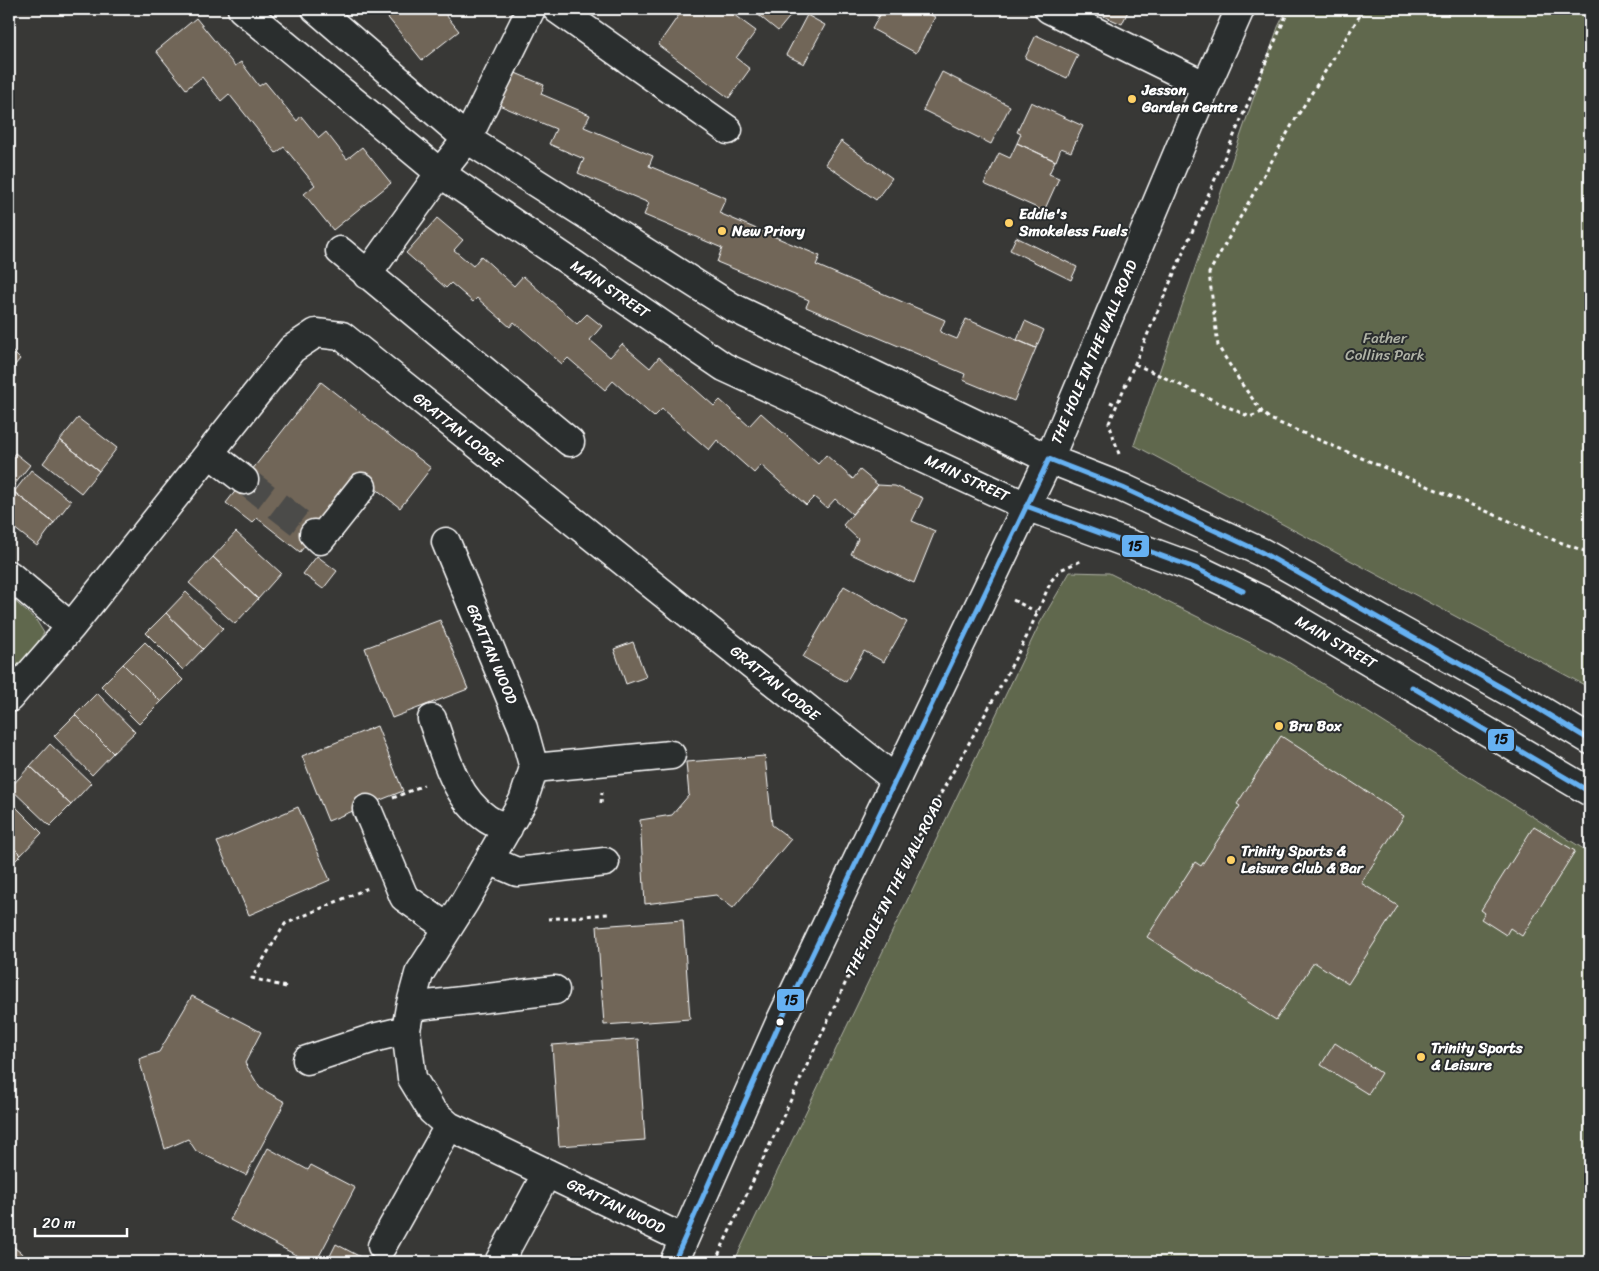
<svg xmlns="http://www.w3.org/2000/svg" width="1599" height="1271" font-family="Sriracha,sans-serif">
	<rect width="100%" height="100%" fill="#383836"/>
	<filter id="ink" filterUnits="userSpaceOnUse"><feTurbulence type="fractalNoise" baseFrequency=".02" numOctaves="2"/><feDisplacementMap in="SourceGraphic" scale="10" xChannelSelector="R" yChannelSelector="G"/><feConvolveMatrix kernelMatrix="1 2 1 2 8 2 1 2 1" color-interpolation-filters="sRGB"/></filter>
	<g filter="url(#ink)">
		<path fill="#60674e" stroke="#b0b3a6" d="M 1287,9 L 1590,9 L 1590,688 L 1134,445 L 1278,27 Z
			M 1070,572 L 1109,573 L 1285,660 L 1590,853 L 1590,1262 L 734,1262 L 1040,623 Z
			M 9,596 L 36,620 L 44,633 L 35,646 L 9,675 Z"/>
		<path fill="#716658" stroke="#fff" d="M 381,9 L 441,9 L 459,31 L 422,60 Z
			M 683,9 L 726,9 L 756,31 L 736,58 L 750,69 L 729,98 L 658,45 Z
			M 751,9 L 796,9 L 778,31 Z
			M 863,9 L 883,9 L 879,17 Z
			M 883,9 L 919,9 L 935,17 L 916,53 L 872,29 Z
			M 1096,9 L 1129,9 L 1122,24 L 1094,12 Z
			M 807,15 L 825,25 L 804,64 L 786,55 Z
			M 196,18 L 235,66 L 241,62 L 259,86 L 265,82 L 297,121 L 301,116 L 319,138 L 326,132 L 347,159 L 362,147 L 391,183 L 333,230 L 304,194 L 315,185 L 284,147 L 276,153 L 229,94 L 221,101 L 202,77 L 186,89 L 156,51 Z
			M 1036,35 L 1078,55 L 1067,78 L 1025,58 Z
			M 513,72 L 544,85 L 541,94 L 590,115 L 584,127 L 653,156 L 649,166 L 726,198 L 719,213 L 820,256 L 816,265 L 945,320 L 940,332 L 957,339 L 966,319 L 1036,348 L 1014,401 L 963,380 L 965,374 L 806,307 L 809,300 L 717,262 L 722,248 L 644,215 L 649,203 L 578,173 L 584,159 L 549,144 L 556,129 L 499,105 Z
			M 942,72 L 1010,106 L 991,144 L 923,110 Z
			M 1031,102 L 1083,126 L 1071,152 L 1061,148 L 1056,161 L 1017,143 L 1021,134 L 1017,132 Z
			M 841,141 L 892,178 L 876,200 L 825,164 Z
			M 1017,143 L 1055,161 L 1049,174 L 1059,178 L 1044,211 L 984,184 L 999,153 L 1010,158 Z
			M 437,218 L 463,240 L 454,250 L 473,266 L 481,256 L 514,286 L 523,276 L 577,324 L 587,314 L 602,326 L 590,340 L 610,357 L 622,344 L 650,368 L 659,357 L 714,406 L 720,400 L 749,426 L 761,413 L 818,464 L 826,455 L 853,479 L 860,470 L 878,485 L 852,514 L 835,499 L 827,508 L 814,497 L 806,505 L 761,465 L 754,473 L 717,440 L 709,450 L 662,409 L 654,417 L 613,381 L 605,390 L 568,358 L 562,364 L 514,322 L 510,327 L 477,298 L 473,302 L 451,283 L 446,288 L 406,253 Z
			M 1016,237 L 1077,267 L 1071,280 L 1010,250 Z
			M 1025,321 L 1044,330 L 1036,348 L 1017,340 Z
			M 9,348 L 20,359 L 9,372 Z
			M 321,382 L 431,468 L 400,508 L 360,476 L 300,552 L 257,518 L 252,523 L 226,503 Z
			M 78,418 L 117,448 L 99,471 L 60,440 Z
			M 60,440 L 99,471 L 81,493 L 43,463 Z
			M 15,453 L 30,465 L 11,489 L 9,488 L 9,461 Z
			M 31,470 L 71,501 L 54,523 L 14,492 Z
			M 878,485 L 895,486 L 923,498 L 912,521 L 935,531 L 914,583 L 851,554 L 858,539 L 843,525 Z
			M 14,492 L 54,523 L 37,546 L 9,524 L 9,499 Z
			M 236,532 L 281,573 L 258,599 L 213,557 Z
			M 317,556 L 337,571 L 323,589 L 303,574 Z
			M 213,557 L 258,599 L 235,624 L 189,583 Z
			M 844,586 L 907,622 L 884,662 L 864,651 L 846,682 L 803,657 Z
			M 186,592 L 223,628 L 203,649 L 166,613 Z
			M 166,613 L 203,649 L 183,670 L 146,633 Z
			M 440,620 L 468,689 L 392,718 L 365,648 Z
			M 145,642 L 183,680 L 161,702 L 123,664 Z
			M 633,642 L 646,677 L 626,684 L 614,649 Z
			M 123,664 L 161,702 L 139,724 L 101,686 Z
			M 97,693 L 135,732 L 113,753 L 75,715 Z
			M 75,715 L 113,753 L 92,775 L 54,736 Z
			M 377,726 L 403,791 L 328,821 L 302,756 Z
			M 1281,736 L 1404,816 L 1361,883 L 1398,906 L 1348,984 L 1314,962 L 1276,1020 L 1147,937 L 1195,862 L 1201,866 L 1240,806 L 1237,804 Z
			M 50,744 L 91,783 L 71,805 L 30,766 Z
			M 765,756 L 772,825 L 791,839 L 733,908 L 716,895 L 645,904 L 640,820 L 672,815 L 689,795 L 686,762 Z
			M 30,766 L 71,805 L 50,826 L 10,788 Z
			M 9,800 L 42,833 L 21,855 L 9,843 Z
			M 298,807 L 330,880 L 249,915 L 217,842 Z
			M 1534,826 L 1575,851 L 1522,936 L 1510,928 L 1506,935 L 1481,919 L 1485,913 L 1481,910 Z
			M 9,843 L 21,855 L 9,867 Z
			M 683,920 L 690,1019 L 604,1025 L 597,926 Z
			M 192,996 L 261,1032 L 245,1063 L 260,1088 L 285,1102 L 246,1175 L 196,1151 L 188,1139 L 165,1149 L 139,1059 L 159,1052 Z
			M 638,1039 L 645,1140 L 559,1146 L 552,1045 Z
			M 1335,1043 L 1381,1073 L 1368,1094 L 1321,1065 Z
			M 268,1148 L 308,1170 L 311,1165 L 355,1188 L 316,1262 L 309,1262 L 230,1220 Z
			M 9,1243 L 32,1262 L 9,1262 Z
			M 336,1244 L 370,1262 L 327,1262 Z"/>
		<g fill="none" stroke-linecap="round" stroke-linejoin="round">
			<path stroke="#4c4c4a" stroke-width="28" stroke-dasharray="28 14" stroke-linecap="butt" d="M 244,480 L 314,534"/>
			<g stroke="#fff" stroke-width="31">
				<path id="minor" d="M 242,9 L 440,173 L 724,367 L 1026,506 L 1195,568 L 1276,607 L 1590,792
					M 316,9 L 467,139 L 732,307 L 1049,459 L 1123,488 L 1261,552 L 1529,703 L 1590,740
					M 557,9 L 728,130
					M 1049,9 L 1206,86
					M 340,251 L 570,442
					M 367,275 L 440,173 L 467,139 L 531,9
					M 209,453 L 244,480
					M 314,534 L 320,540 L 362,487
					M 446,542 L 523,728 L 534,768 L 523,801 L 464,903 L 419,974 L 410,1007 L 406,1030 L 412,1078 L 432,1111 L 449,1126 L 684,1239
					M 9,575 L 71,627
					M 9,698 L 71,627 L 292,349 L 316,333 L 342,336 L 895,779
					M 432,719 C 445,754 454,796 486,818 C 492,823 501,825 508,828
					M 534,768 L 671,755
					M 367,809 L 404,897 L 448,928
					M 489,860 L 517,872 L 605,862
					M 410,1007 L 555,990
					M 307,1060 L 377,1037 L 406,1030
					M 382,1246 L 449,1126
					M 499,1262 L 547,1173
					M 674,1262 L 781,1020 L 1049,459 L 1206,86 L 1240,9"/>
			</g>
			<path stroke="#fff" stroke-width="3" stroke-dasharray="4 4" stroke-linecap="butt" d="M 1364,9 L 1293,123 L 1209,273 L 1218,346 L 1241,383 L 1262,412 L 1270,419 L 1554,540 L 1590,553
				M 1441,9 L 1449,14
				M 1135,364 L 1250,417 L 1262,412
				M 1110,402 L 1117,405
				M 1119,454 L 1109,423 L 1289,9
				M 1013,600 L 1037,612
				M 393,798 L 424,785
				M 601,803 L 602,792
				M 548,919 L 608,914
				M 286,987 L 252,978 L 285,924 L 368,888
				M 715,1262 L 866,939 L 940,795 L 997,693 L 1027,636 L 1051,581 L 1060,570 L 1083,560"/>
			<use href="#minor" stroke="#2a2d2e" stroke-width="28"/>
			<g stroke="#2a2d2e" stroke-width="9">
				<path id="bus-1" d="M 1026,506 L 1195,568 L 1243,591
					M 1412,687 L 1590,792
					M 674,1262 L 781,1020 L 1049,459 L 1123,488 L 1261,552 L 1529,703 L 1590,740"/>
			</g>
			<use href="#bus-1" stroke="#66b1f2" stroke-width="5"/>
		</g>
	</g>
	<g fill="#ffd166" stroke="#2a2d2e" stroke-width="2">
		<circle cx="1132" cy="99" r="5"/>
		<circle cx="1009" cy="223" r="5"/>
		<circle cx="722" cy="231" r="5"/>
		<circle cx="1279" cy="726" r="5"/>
		<circle cx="1231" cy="860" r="5"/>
		<circle cx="1421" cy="1057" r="5"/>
	</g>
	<circle fill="#fff" stroke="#2a2d2e" stroke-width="2" cx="780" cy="1022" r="4.5"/>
	<g text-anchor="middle" stroke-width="4" stroke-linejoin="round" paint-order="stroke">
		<g font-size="15" font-weight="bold" fill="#fff" stroke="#2a2d2e" text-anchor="start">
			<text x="1142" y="95">Jesson<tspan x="1142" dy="17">Garden Centre</tspan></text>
			<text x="1019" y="219">Eddie's<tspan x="1019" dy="17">Smokeless Fuels</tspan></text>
			<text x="732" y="236">New Priory</text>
			<text x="1289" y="731">Bru Box</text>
			<text x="1241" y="856">Trinity Sports &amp;<tspan x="1241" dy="17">Leisure Club &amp; Bar</tspan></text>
			<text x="1431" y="1053">Trinity Sports<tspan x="1431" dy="17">&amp; Leisure</tspan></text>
		</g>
		<g font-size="15" fill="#fff" stroke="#2a2d2e">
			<text transform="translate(610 289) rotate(34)" y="5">MAIN STREET</text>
			<text transform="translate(1094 352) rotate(-67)" y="5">THE HOLE IN THE WALL ROAD</text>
			<text transform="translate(458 430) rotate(39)" y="5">GRATTAN LODGE</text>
			<text transform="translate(967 478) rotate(25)" y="5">MAIN STREET</text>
			<text transform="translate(1336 642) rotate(30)" y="5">MAIN STREET</text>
			<text transform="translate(492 654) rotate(67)" y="5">GRATTAN WOOD</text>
			<text transform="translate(775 683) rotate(39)" y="5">GRATTAN LODGE</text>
			<text transform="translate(894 887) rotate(-63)" y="5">THE HOLE IN THE WALL ROAD</text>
			<text transform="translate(616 1206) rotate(26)" y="5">GRATTAN WOOD</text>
		</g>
		<g font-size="15" fill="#b0b3a6" stroke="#2a2d2e">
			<text x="1385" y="343">Father<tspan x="1385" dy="17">Collins Park</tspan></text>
		</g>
	</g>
	<g stroke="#2a2d2e" stroke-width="2">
		<rect x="1121" y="534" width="29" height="24" rx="5" fill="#66b1f2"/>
		<rect x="1487" y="728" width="28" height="24" rx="5" fill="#66b1f2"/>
		<rect x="776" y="988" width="29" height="24" rx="5" fill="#66b1f2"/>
	</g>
	<g font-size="14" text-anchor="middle" font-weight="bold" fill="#111">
		<text x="1135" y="551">15</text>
		<text x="1501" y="744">15</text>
		<text x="791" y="1005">15</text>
	</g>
	<rect width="1599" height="1271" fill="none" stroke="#2a2d2e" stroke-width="30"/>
	<rect x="15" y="15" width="1569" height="1241" fill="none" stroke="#fff" stroke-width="2" filter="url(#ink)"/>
	<path d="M35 1228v8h92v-8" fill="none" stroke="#ffffff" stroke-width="2.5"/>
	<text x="42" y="1228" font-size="15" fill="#ffffff" stroke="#2a2d2e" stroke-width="4" paint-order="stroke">20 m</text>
</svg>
